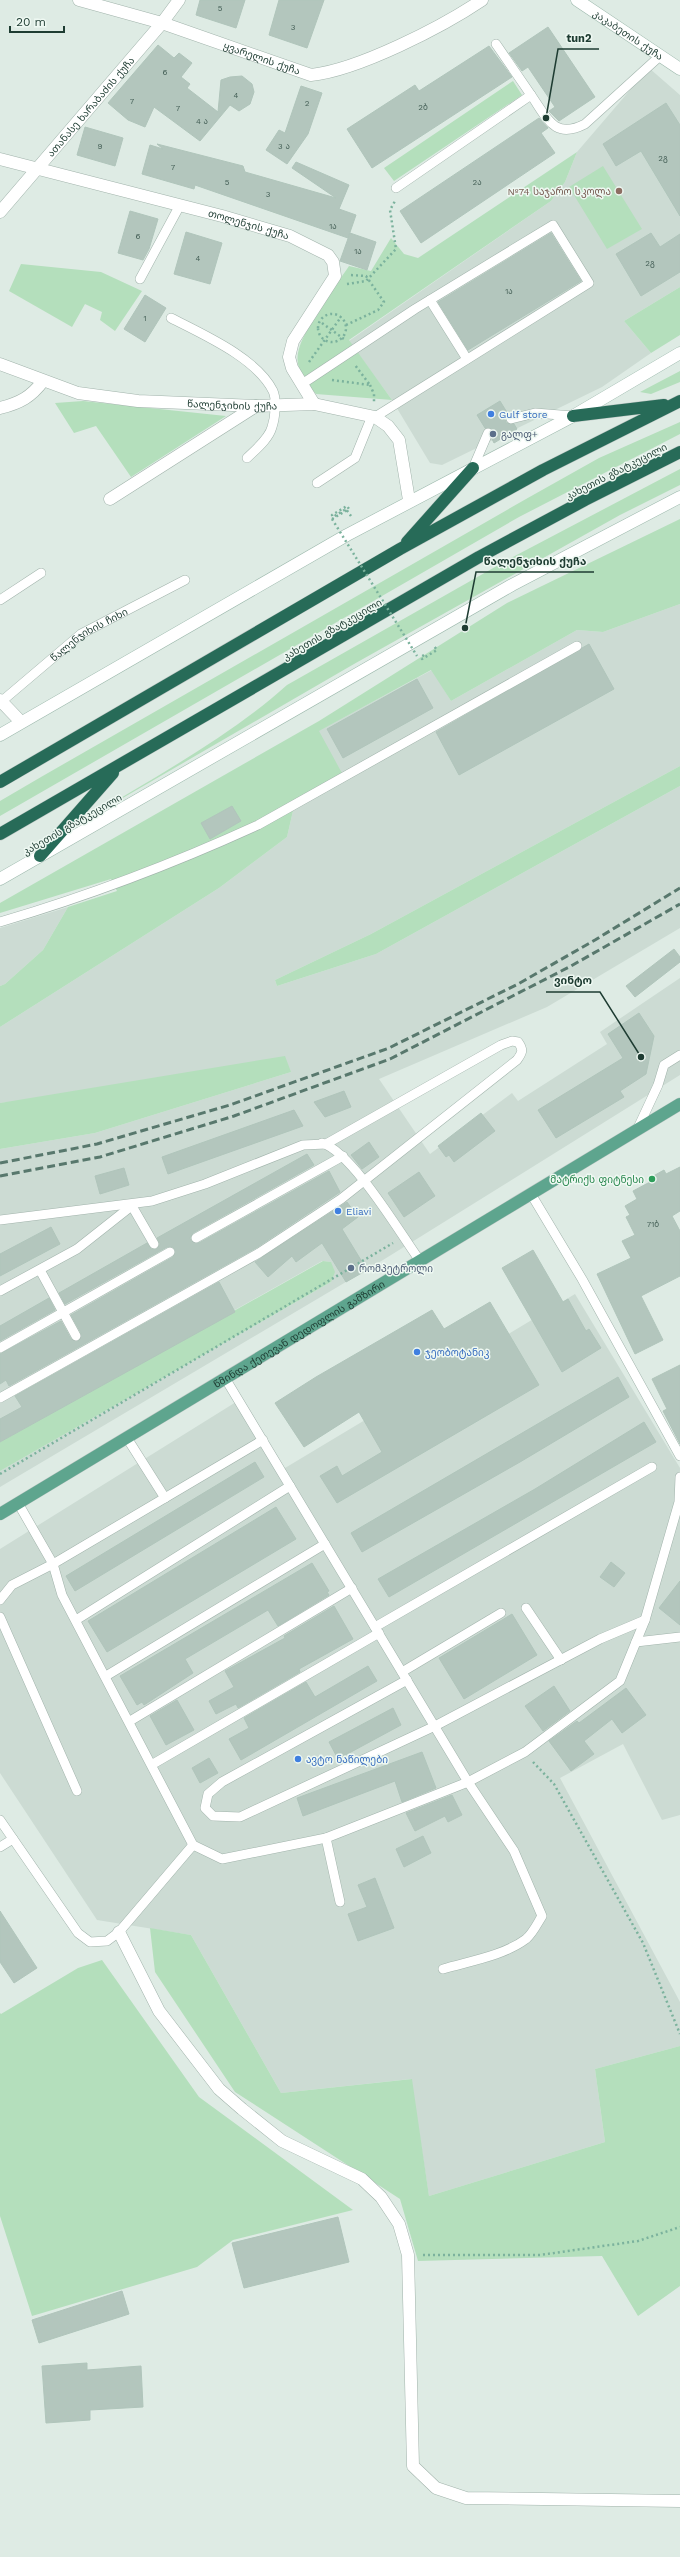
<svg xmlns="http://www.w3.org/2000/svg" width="680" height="2557" font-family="'Work Sans','Noto Sans Georgian',sans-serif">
	<rect width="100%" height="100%" fill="#deebe4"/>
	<path fill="#ccdbd3" d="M 649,68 L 680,95 L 680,287 L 624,321 L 651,353 L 602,387 L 442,465 L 430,463 L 392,400 L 349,341 L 551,201 L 565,182 L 577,152 Z
		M 680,604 L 680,766 L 371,934 L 275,980 L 277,986 L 376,954 L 680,786 L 680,928 L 547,1007 L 379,1079 L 430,1154 L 512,1093 L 518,1101 L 607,1044 L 600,1032 L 680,978 L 680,1075 L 383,1260 L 0,1487 L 0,1471 L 331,1282 L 331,1262 L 322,1261 L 0,1442 L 0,1149 L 95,1133 L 291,1072 L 0,1103 L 0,1027 L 219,888 L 287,837 L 295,802 L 318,731 L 432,670 L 451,701 L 577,630 L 603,632 Z
		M 68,907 L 43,950 L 5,984 L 0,986 L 0,928 Z
		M 575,1294 L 680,1468 L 680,1815 L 662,1820 L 623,1744 L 560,1778 L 680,2002 L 680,2046 L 595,2069 L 605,2142 L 429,2196 L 411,2079 L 281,2093 L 191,1935 L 97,1920 L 0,1773 L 0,1549 L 236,1402 L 280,1471 Z"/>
	<path fill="#b4dfbc" d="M 513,81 L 522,95 L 394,181 L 384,168 Z
		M 577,152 L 565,182 L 551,201 L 349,340 L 392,400 L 316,394 C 306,383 295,369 298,353 C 302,330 335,287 349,266 L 371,271 L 391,238 L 404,254 L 418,258 Z
		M 603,166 L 642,229 L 607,249 L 569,187 Z
		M 21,264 L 101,272 L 142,291 L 115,331 L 100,320 L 102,312 L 85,304 L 72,327 L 9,291 Z
		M 680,287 L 680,335 L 651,353 L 624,321 Z
		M 680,371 L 680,382 L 651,394 L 640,392 Z
		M 83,401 L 226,416 L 131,477 L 96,426 L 74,433 L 55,403 Z
		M 680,422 L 680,434 L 519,517 L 0,816 L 0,801 L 41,777 L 526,499 L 599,458 Z
		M 680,469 L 680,485 L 620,515 L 354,664 L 83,821 C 152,778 227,739 287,685 L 511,558 Z
		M 680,519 L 680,604 L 603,632 L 577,630 L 451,701 L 431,670 L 319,731 L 343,775 L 295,802 L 287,837 L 219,888 L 0,1027 L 0,986 L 5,984 L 43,950 L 68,907 L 117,891 L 111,879 L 0,913 L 0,903 L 319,721 L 507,603 Z
		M 680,766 L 680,786 L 376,954 L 277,986 L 275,980 L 371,934 Z
		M 285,1056 L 291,1072 L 95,1133 L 0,1149 L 0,1103 Z
		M 323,1261 L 331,1262 L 335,1272 L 331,1282 L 0,1471 L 0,1442 Z
		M 150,1928 L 191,1935 L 281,2093 L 412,2079 L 429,2196 L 605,2142 L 595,2069 L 680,2046 L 680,2286 L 638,2316 L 602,2256 L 418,2261 L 400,2199 L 235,2092 L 155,1972 Z
		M 102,1960 L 199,2097 L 353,2210 L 233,2240 L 197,2267 L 32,2316 L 0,2216 L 0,2013 L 1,2014 L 78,1968 Z"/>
	<path fill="#b3c6bd" stroke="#b0c5bb" d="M 200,0 L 245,0 L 236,28 L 196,15 Z
		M 279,0 L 324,0 L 307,48 L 269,35 Z
		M 548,27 L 595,97 L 559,121 L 549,111 L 555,107 L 528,67 L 522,71 L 509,53 Z
		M 158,45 L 174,58 L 179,53 L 192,63 L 181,77 L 190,84 L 187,88 L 218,112 L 221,80 L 230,77 L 242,76 L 252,84 L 254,92 L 250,104 L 239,111 L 230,105 L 200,141 L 154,107 L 145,127 L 128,120 L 108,103 Z
		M 489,46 L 512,77 L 372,168 L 347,129 L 415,85 L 419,91 Z
		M 301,86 L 322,93 L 308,134 L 287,164 L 266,150 L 279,130 L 285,133 Z
		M 666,103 L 680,125 L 680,216 L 641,151 L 616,166 L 603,144 Z
		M 539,118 L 548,128 L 541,133 L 555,153 L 421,243 L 400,211 Z
		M 85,127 L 123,138 L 115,166 L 77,155 Z
		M 157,144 L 243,166 L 245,172 L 336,198 L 292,168 L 296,162 L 349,185 L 339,209 L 356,215 L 348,238 L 195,185 L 194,189 L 142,174 L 150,145 L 163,149 Z
		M 130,211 L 158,219 L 149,249 L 143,260 L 118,253 Z
		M 186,232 L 222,243 L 210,284 L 174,274 Z
		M 350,233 L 376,242 L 367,270 L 340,261 Z
		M 551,233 L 581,281 L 468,350 L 438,302 Z
		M 651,233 L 660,247 L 680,234 L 680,272 L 641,296 L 616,254 Z
		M 145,295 L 166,308 L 145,342 L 124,329 Z
		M 500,401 L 508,414 L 505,418 L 506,423 L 514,424 L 517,429 L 494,443 L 492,439 L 493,430 L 485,428 L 477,415 Z
		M 589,644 L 614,689 L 459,775 L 436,732 Z
		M 417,679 L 433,708 L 343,758 L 327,729 Z
		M 232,806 L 241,821 L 210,839 L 201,823 Z
		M 674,949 L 680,957 L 680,962 L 635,997 L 626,986 Z
		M 639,1013 L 654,1036 L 646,1074 L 620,1091 L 624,1097 L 556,1138 L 538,1110 L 623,1058 L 608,1034 Z
		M 344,1091 L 351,1107 L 325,1117 L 314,1102 Z
		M 294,1110 L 303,1126 L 168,1174 L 162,1157 Z
		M 481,1113 L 495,1131 L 454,1162 L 449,1155 L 446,1157 L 438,1146 Z
		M 369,1142 L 379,1157 L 362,1169 L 351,1155 Z
		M 307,1154 L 314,1165 L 193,1233 L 190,1238 L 191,1241 L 199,1243 L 329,1171 L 340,1192 L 256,1248 L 9,1386 L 6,1380 L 0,1384 L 0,1354 L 61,1321 L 71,1339 L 79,1341 L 81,1333 L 71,1315 L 173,1257 L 175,1249 L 173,1247 L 167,1247 L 65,1304 L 59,1293 L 147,1243 L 151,1249 L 157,1249 L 160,1244 L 157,1238 Z
		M 680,1167 L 680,1211 L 672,1216 L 680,1231 L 680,1276 L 641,1296 L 663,1340 L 635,1354 L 597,1274 L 631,1258 L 622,1241 L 635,1235 L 626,1217 L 630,1215 L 625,1206 L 637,1199 L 633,1191 L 650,1182 L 648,1179 L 664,1170 L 666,1174 Z
		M 124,1168 L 129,1185 L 100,1194 L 95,1176 Z
		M 419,1172 L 435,1196 L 404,1217 L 388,1193 Z
		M 347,1202 L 358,1217 L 342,1229 L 367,1270 L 346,1282 L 322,1243 L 296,1262 L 292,1256 L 268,1277 L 255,1262 Z
		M 51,1227 L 60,1244 L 0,1276 L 0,1254 Z
		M 533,1250 L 563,1302 L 568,1299 L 586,1331 L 589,1329 L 601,1348 L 562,1372 L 502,1268 Z
		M 219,1282 L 235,1312 L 0,1442 L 0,1419 L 22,1407 L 15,1396 Z
		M 49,1298 L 55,1310 L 0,1341 L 0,1326 Z
		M 490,1302 L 539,1385 L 337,1503 L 320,1476 L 337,1466 L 342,1476 L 382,1452 L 359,1412 L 304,1447 L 275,1403 L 316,1377 L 432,1310 L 444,1329 Z
		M 680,1365 L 680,1444 L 663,1411 L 667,1409 L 652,1379 Z
		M 618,1377 L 629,1397 L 520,1462 L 362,1552 L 351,1533 Z
		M 644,1422 L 656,1442 L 389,1597 L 378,1579 L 535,1489 Z
		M 255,1462 L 264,1477 L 75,1591 L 66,1576 Z
		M 276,1507 L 296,1539 L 107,1652 L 88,1621 Z
		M 611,1562 L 625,1573 L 614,1587 L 600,1577 Z
		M 312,1563 L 329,1591 L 327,1592 L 329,1595 L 278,1626 L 268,1610 L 185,1659 L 193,1673 L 144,1705 L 142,1702 L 137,1705 L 120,1676 Z
		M 680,1581 L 680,1625 L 659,1608 Z
		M 334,1606 L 353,1639 L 299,1669 L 300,1672 L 238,1708 L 236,1704 L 216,1714 L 209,1701 L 234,1687 L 225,1671 L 285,1638 L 284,1636 Z
		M 512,1614 L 537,1655 L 464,1699 L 439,1658 Z
		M 368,1666 L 377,1681 L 241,1760 L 229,1739 L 249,1728 L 244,1718 L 306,1682 L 315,1697 Z
		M 554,1686 L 570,1711 L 543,1731 L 525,1706 Z
		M 626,1688 L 646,1715 L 622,1733 L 612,1719 L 584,1741 L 594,1754 L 571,1771 L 549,1741 L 577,1721 L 579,1723 Z
		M 177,1700 L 194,1730 L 166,1745 L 150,1716 Z
		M 393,1708 L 401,1725 L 338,1759 L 329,1742 Z
		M 422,1752 L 436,1788 L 402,1802 L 395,1781 L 303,1816 L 297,1798 Z
		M 209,1758 L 218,1773 L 200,1783 L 192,1768 Z
		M 452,1795 L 462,1815 L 448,1822 L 445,1816 L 415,1831 L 406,1813 Z
		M 423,1836 L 431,1853 L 404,1867 L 396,1849 Z
		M 375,1878 L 394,1928 L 358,1941 L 348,1914 L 367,1907 L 358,1885 Z
		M 0,1911 L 37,1968 L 14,1983 L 0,1962 Z
		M 338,2217 L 349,2262 L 244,2288 L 232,2243 Z
		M 122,2291 L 129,2314 L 39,2343 L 32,2320 Z
		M 87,2363 L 87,2370 L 141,2366 L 143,2407 L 90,2410 L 90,2420 L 46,2423 L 42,2366 Z"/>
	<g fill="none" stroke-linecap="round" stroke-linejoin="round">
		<g stroke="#a1b3ab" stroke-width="10">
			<g id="lane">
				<path d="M 496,44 L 531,95"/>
				<path d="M 396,188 L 531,95 C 547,118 554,140 585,124 L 660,56"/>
				<path d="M 140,279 L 180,205"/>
				<path d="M 430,300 L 467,359"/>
				<path d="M 171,318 C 202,334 257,358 273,391 C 277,400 275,418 272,427 C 269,439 255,450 247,458"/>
				<path d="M 302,384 L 415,309 L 553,225 L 589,283 L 375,417"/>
				<path d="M 511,419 L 535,413 L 573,416"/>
				<path d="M 473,468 L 488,433"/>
				<path d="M 317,483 L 355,458 L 372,416"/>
				<path d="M 0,600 L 41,573"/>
				<path id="s1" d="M 2,701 L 81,634 L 185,580"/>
				<path d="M 0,922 C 88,896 175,863 258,825 L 577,646"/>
				<path d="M 637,1130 L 658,1085 L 664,1065 L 680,1055"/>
				<path d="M 322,1143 C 352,1152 400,1233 420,1261"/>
				<path d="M 531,1194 L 582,1279 L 680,1456"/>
				<path d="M 132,1206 L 154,1244"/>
				<path d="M 0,1220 L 152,1201 L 205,1184 L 303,1145 L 326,1144 L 501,1045 L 512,1041 L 518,1042 C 524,1050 522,1053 517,1060 L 341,1199 L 259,1253 L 0,1398"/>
				<path d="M 196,1238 L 343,1156"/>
				<path d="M 40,1270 L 76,1336"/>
				<path d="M 0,1291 L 77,1249 L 134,1204"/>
				<path d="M 0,1348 L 170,1252"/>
				<path d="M 225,1378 L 468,1782 L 514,1851 L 542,1916 C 537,1924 533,1933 526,1939 C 503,1956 470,1961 443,1969"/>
				<path d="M 127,1438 L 165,1498"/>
				<path d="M 0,1600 L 12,1585 L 53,1564 L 18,1503"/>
				<path d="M 526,1608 L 561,1660"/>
				<path d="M 0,1617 L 77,1791"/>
				<path d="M 76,1620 L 290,1486"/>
				<path d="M 375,1627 L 652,1467"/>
				<path d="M 636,1642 L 680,1637"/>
				<path d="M 402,1672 L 501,1613"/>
				<path d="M 106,1676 L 325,1544"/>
				<path d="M 407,1680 L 222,1782 L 208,1794 L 205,1808 L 213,1816 L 240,1817 L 435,1726 L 600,1639 L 645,1620"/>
				<path d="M 130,1721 L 352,1588"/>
				<path d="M 153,1764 L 379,1633"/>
				<path d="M 0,1820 L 78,1933 L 90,1942 L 107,1941 L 119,1932 L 193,1845 L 222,1859 L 326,1838 L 468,1782 L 525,1752 L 620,1681 L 645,1620 L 679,1502 L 680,1477"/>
				<path d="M 326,1838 L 340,1902"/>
				<path d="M 193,1845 L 62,1595 L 53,1564 L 263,1440"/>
				<path d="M 0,1847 L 13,1839"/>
			</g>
		</g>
		<g stroke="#a1b3ab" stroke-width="13">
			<g id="street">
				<path id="s2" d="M 79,0 L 162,23 L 311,75 C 358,70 442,27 482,0"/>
				<path id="s3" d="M 0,159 L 222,216 L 290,236 L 328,255 L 333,262 L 335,276 L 293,341 L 289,357 L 292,368 L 314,404"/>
				<path id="s4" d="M 0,212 L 162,23 L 179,0"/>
				<path id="s5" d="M 0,364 L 78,393 L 138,401 L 256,406 L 314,404 L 375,417 L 388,426 L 399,440 L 409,500"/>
				<path d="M 0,408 C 20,403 31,397 43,381"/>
				<path d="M 110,499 L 256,406"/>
				<path d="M 0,700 L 21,722"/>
				<path d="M 119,1932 L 159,2011 L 219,2089 L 242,2109 L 282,2141 L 362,2179 L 381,2197 L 399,2224 L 408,2255 L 413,2466 L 436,2488 L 466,2498 L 680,2501"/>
			</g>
		</g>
		<g stroke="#9cb8ac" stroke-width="13">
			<g id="secondary">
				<path id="s6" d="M 577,0 L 680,69"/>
				<path d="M 0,735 L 347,535 L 573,416 L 680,353"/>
				<path d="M 0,879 L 512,585 L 680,497"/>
			</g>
		</g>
		<g stroke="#c0c8c6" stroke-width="13">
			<g id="primary">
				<path id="s7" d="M 0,1514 L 680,1104"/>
			</g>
		</g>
		<g stroke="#c0c8c6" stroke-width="13">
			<path id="highway" d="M 573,416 L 664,405
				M 407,542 L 473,468
				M 0,782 L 400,549 L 543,470 L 680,401
				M 0,834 L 479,557 L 585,500 L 680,452
				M 40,856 L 113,773"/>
		</g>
		<path stroke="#7bb29d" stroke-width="2.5" stroke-dasharray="2 3" stroke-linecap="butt" d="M 347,284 L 366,281 L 396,249 L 390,210 L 395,201
			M318 328a14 14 0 1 1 28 0a14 14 0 1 1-28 0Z
			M 322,323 L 344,339
			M 346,325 L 378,310 L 384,302 L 366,276 L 350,275
			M 309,362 L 341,317
			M 332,380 L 370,385 L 355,365
			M 370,385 L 374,394 L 374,402
			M 332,519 L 349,509 L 347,506 L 332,515 L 333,517 L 346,509 L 351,516
			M 424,655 L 421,657 L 422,659 L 437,650 L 434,646
			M 0,1474 L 393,1243
			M 533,1762 L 554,1784 L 643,1943 L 680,2034
			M 423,2255 L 540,2255 L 638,2241 L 680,2227"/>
		<use href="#lane" stroke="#fff" stroke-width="9"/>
		<use href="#street" stroke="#fff" stroke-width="12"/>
		<use href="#secondary" stroke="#fff" stroke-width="12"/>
		<use href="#primary" stroke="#5ea58e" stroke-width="12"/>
		<use href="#highway" stroke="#276b58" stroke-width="12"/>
		<path stroke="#58786d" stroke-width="3" stroke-dasharray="8 4" stroke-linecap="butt" d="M 0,1163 L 97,1144 L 230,1105 L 389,1048 L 518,984 L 595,940 L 680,888
			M 0,1176 L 100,1157 L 234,1116 L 390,1059 L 571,966 L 680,904"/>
		<path stroke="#7bb29d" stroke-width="2.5" stroke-dasharray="2 3" stroke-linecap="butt" d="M 332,519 L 417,656"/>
	</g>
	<circle fill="#8d6e63" stroke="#eef8f2" stroke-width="1.5" cx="619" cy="191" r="4"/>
	<g fill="#3f7fe0" stroke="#eef8f2" stroke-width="1.5">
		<circle cx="491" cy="414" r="4"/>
		<circle cx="338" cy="1211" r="4"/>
		<circle cx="417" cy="1352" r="4"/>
		<circle cx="298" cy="1759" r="4"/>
	</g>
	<g fill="#5c6f8a" stroke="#eef8f2" stroke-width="1.5">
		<circle cx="493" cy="434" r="4"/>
		<circle cx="351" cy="1268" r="4"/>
	</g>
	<circle fill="#2e9e5b" stroke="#eef8f2" stroke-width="1.5" cx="652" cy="1179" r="4"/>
	<g text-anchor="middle" stroke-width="3" stroke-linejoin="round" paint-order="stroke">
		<g font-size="8" fill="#435e55">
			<text x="220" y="11">5</text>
			<text x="293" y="30">3</text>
			<text x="165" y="75">6</text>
			<text x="236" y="98">4</text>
			<text x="132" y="104">7</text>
			<text x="307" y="106">2</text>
			<text x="423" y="110">2ბ</text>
			<text x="178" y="111">7</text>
			<text x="202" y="124">4 ა</text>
			<text x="100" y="149">9</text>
			<text x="284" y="149">3 ა</text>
			<text x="663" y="161">2გ</text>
			<text x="173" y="170">7</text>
			<text x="227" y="185">5</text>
			<text x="477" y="185">2ა</text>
			<text x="268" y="197">3</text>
			<text x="333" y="229">1ა</text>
			<text x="138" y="239">6</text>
			<text x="358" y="254">1ა</text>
			<text x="198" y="261">4</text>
			<text x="650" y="266">2გ</text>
			<text x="509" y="294">1ა</text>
			<text x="145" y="321">1</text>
			<text x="653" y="1227">71ბ</text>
		</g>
		<g font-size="10" fill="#1e3c32" stroke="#eef8f2">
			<text dy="4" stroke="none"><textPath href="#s6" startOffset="62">კაკაბეთის ქუჩა</textPath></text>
			<text dy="4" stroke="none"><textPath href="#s2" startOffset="192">ყვარელის ქუჩა</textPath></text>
			<text dy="4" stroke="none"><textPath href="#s4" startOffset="139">ათანასე ხარაბაძის ქუჩა</textPath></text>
			<text dy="4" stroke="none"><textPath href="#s3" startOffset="257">თოლენჯის ქუჩა</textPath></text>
			<text dy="4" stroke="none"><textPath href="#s5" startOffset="238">წალენჯიხის ქუჩა</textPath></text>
			<text transform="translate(616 471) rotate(-27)" y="4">კახეთის გზატკეცილი</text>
			<text transform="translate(332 629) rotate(-30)" y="4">კახეთის გზატკეცილი</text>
			<text dy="4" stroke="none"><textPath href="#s1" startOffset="110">წალენჯიხის ჩიხი</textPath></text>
			<text transform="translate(72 824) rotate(-30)" y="4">კახეთის გზატკეცილი</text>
			<text dy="4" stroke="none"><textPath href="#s7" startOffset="349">წმინდა ქეთევან დედოფლის გამზირი</textPath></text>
		</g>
		<g font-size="10" fill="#785e54" stroke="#eef8f2" text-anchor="end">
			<text x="611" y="195">№74 საჯარო სკოლა</text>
		</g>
		<g font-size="10" fill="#366cbe" stroke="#eef8f2" text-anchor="start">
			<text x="499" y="418">Gulf store</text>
			<text x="346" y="1215">Eliavi</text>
			<text x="425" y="1356">ჯეობოტანიკ</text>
			<text x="306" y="1763">ავტო ნაწილები</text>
		</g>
		<g font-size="10" fill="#4e5e75" stroke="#eef8f2" text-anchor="start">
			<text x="501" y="438">გალფ+</text>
			<text x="359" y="1272">რომპეტროლი</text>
		</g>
		<g font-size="10" fill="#27864d" stroke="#eef8f2" text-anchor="end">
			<text x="644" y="1183">მატრიქს ფიტნესი</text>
		</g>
	</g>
	<path fill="none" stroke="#1e3c32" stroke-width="1.5" d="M546 118L558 49H599M465 628L476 572H594M641 1057L600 992H546"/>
	<g fill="#1e3c32" stroke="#eef8f2" stroke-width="1.5">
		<circle cx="546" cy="118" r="4"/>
		<circle cx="465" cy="628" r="4"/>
		<circle cx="641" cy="1057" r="4"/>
	</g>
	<g font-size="11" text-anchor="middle" font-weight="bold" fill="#1e3c32" stroke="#eef8f2" stroke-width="3" stroke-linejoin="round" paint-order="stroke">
		<text x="579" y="42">tun2</text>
		<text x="535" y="565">წალენჯიხის ქუჩა</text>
		<text x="573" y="984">ვინტო</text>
	</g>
	<path d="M10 26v6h54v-6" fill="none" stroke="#1e3c32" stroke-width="2"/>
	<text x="16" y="26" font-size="12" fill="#1e3c32" stroke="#eef8f2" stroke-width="3" paint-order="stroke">20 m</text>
</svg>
